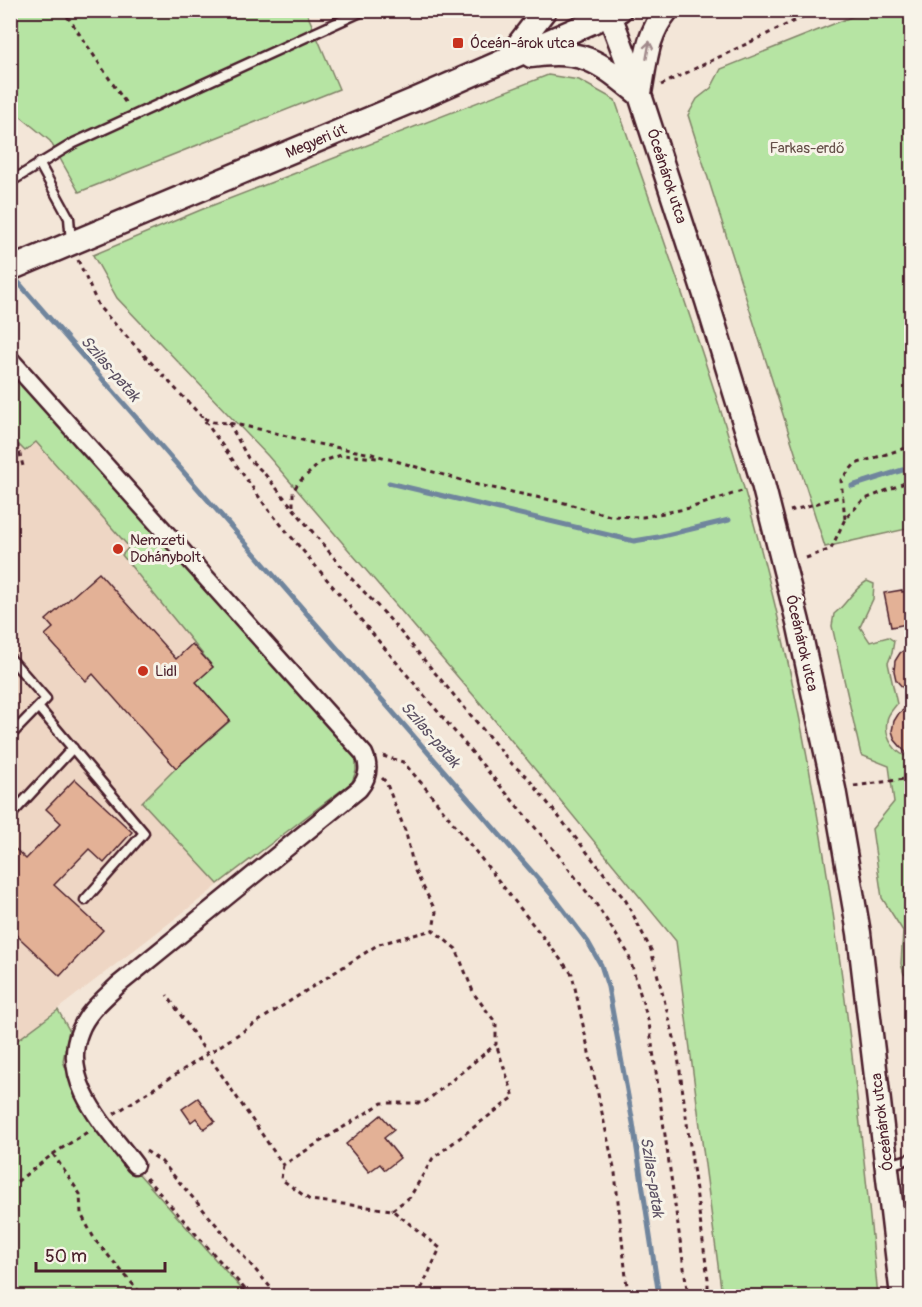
<svg xmlns="http://www.w3.org/2000/svg" width="922" height="1307" font-family="Pangolin,sans-serif">
	<rect width="100%" height="100%" fill="#f3e6d8"/>
	<filter id="ink" filterUnits="userSpaceOnUse"><feTurbulence type="fractalNoise" baseFrequency=".0167" numOctaves="2"/><feDisplacementMap in="SourceGraphic" scale="12" xChannelSelector="R" yChannelSelector="G"/><feConvolveMatrix kernelMatrix="1 2 1 2 8 2 1 2 1" color-interpolation-filters="sRGB"/></filter>
	<g filter="url(#ink)">
		<path fill="#eed6c4" d="M 10,368 L 356,759 L 356,771 L 352,782 L 11,1045 Z"/>
		<path fill="#b6e4a3" stroke="#808267" stroke-width="1.5" d="M 10,11 L 306,11 L 339,89 L 79,192 L 50,141 L 21,117 L 11,111 Z
			M 866,11 L 911,11 L 911,528 L 825,547 L 688,115 L 697,99 L 711,88 L 721,69 Z
			M 548,75 L 579,80 L 615,100 C 676,275 740,450 781,631 C 831,850 856,1073 878,1296 L 722,1296 L 676,941 L 487,711 L 268,456 L 117,298 L 93,255 L 203,209 Z
			M 10,368 L 356,759 L 356,771 L 352,782 L 218,884 L 142,802 L 176,768 L 230,721 L 196,682 L 213,667 L 122,555 L 129,547 L 36,442 L 25,451 L 18,444 L 11,450 Z
			M 867,581 L 874,584 L 873,599 L 860,627 L 870,642 L 888,637 L 894,641 L 892,653 L 888,663 L 897,704 C 893,709 887,715 887,721 C 884,738 895,754 911,758 L 911,978 L 904,974 L 901,964 L 903,931 L 882,898 L 872,829 L 894,802 L 889,766 L 861,755 L 832,626 L 834,614 C 849,602 851,591 867,581 Z
			M 58,1010 L 69,1030 L 63,1061 L 77,1098 L 96,1126 L 248,1296 L 11,1296 L 11,1045 Z"/>
		<g fill="none" stroke-linecap="round" stroke-linejoin="round">
			<path stroke="#6f859d" stroke-width="5" d="M 11,274 L 553,896 L 588,942 L 601,965 L 608,987 L 633,1123 L 659,1296
				M 389,483 L 634,541 L 658,537 L 729,520
				M 852,486 L 912,467"/>
		</g>
		<path fill="#e3b196" stroke="#4a1f2b" stroke-width="1.5" d="M 99,573 L 176,659 L 192,644 L 213,667 L 196,682 L 230,720 L 176,768 L 93,674 L 86,681 L 45,635 L 53,628 L 46,620 Z
			M 902,590 L 902,592 L 912,590 L 912,623 L 891,627 L 884,593 Z
			M 912,645 L 912,698 L 896,680 L 894,671 L 895,661 L 900,653 Z
			M 912,704 L 912,760 L 895,740 L 892,731 L 894,721 L 899,713 Z
			M 75,779 L 132,832 L 104,863 L 89,849 L 54,885 L 103,930 L 60,976 L 10,929 L 10,844 L 26,859 L 61,823 L 46,809 Z
			M 198,1098 L 215,1121 L 204,1129 L 196,1118 L 191,1122 L 182,1109 Z
			M 381,1115 L 394,1130 L 384,1138 L 400,1158 L 385,1170 L 380,1164 L 369,1172 L 346,1144 Z"/>
		<g fill="none" stroke-linecap="round" stroke-linejoin="round">
			<g stroke="#4a1f2b" stroke-width="13">
				<path id="lane" d="M 39,163 L 69,218 L 71,242
					M 10,182 L 74,143 L 365,10
					M 10,658 L 46,699 L 10,736
					M 38,707 L 144,833 L 85,900
					M 10,816 L 73,748
					M 889,1165 L 912,1158"/>
			</g>
			<g stroke="#4a1f2b" stroke-width="21">
				<path id="street" d="M 10,359 L 364,754 C 370,767 368,778 359,789 L 118,985 C 104,999 87,1012 80,1031 C 59,1082 107,1128 135,1165"/>
			</g>
			<g stroke="#4a1f2b" stroke-width="27">
				<path id="secondary" d="M 608,10 L 640,95 L 707,301 L 763,484 L 798,622 L 834,789 L 859,933 L 902,1296
					M 531,56 C 585,48 600,63 640,95
					M 508,58 L 545,10
					M 640,93 C 646,61 646,36 667,10
					M 10,269 L 419,98 L 620,10"/>
			</g>
			<path stroke="#4a1f2b" stroke-width="3" stroke-dasharray="4.5 4.5" stroke-linecap="butt" d="M 61,10 L 70,20 L 127,105
				M 661,85 L 817,10
				M 78,260 L 99,307 L 202,417 L 267,508 L 559,856 L 596,904 L 628,953 L 649,1023 L 688,1296
				M 10,418 L 23,466
				M 204,418 L 213,422 L 229,423 L 268,431 L 313,443 L 372,454 L 478,485 L 565,503 L 610,516 L 643,517 L 690,508 L 745,490
				M 229,423 L 248,458 L 263,472 L 350,577 L 387,616 L 512,764 L 527,777 L 626,901 L 651,950 L 677,1049 L 708,1279 L 708,1296
				M 293,506 L 293,492 L 298,483 L 321,462 L 341,455 L 378,458
				M 790,511 L 843,496
				M 845,519 L 841,480 L 855,464 L 912,446
				M 806,558 L 831,549 L 845,519 L 863,500 L 912,480
				M 383,756 L 403,762 L 424,786 L 572,974 L 615,1173 L 628,1296
				M 382,778 L 386,782 L 406,833 L 414,869 L 436,912 L 433,930
				M 854,786 L 912,778
				M 114,1114 L 379,944 L 433,930 L 456,949 L 474,994 L 496,1023 L 496,1044 L 424,1103 L 382,1103 L 283,1165 L 167,995
				M 905,1123 L 912,1125
				M 146,1151 L 161,1161 L 278,1296
				M 53,1154 L 80,1194 L 81,1214 L 95,1240 L 143,1296
				M 283,1165 L 281,1179 L 310,1200 L 392,1210 L 440,1248 L 418,1296
				M 146,1178 L 251,1296
				M 10,1187 L 53,1154 L 89,1131
				M 392,1210 L 410,1197 L 433,1158 L 514,1097 L 496,1044"/>
			<use href="#lane" stroke="#f7f3e8" stroke-width="8"/>
			<use href="#street" stroke="#f7f3e8" stroke-width="16"/>
			<use href="#secondary" stroke="#f7f3e8" stroke-width="22"/>
		</g>
		<defs><path id="oneway-shaft" d="M-6 0H5M1.5-3L5.5 0L1.5 3" fill="none" stroke-width="1.6" stroke-linecap="round" stroke-linejoin="round" transform="scale(1.5)"/></defs>
		<use stroke="#a0898a" href="#oneway-shaft" transform="translate(648 50) rotate(-80)"/>
	</g>
	<g fill="#c8321e" stroke="#f7f3e8" stroke-width="2">
		<rect x="452" y="37" width="12" height="12" rx="3"/>
		<circle cx="118" cy="549" r="6"/>
		<circle cx="143" cy="671" r="6"/>
	</g>
	<g text-anchor="middle" stroke-width="6" stroke-linejoin="round" paint-order="stroke">
		<g font-size="15" fill="#4a1f2b" stroke="#f7f3e8" text-anchor="start">
			<text x="470" y="48">Óceán-árok utca</text>
			<text x="130" y="545">Nemzeti<tspan x="130" dy="17">Dohánybolt</tspan></text>
			<text x="155" y="676">Lidl</text>
		</g>
		<g font-size="15" fill="#4a1f2b" stroke="#f7f3e8">
			<text transform="translate(316 141) rotate(-23)" y="5">Megyeri út</text>
			<text transform="translate(667 176) rotate(72)" y="5">Óceánárok utca</text>
			<text transform="translate(802 643) rotate(77)" y="5">Óceánárok utca</text>
			<text transform="translate(882 1122) rotate(-97)" y="5">Óceánárok utca</text>
		</g>
		<g font-size="15" fill="#655049" stroke="#f7f3e8">
			<text x="807" y="153">Farkas-erdő</text>
		</g>
		<g font-size="16" font-style="italic" fill="#5d5264" stroke="#f7f3e8">
			<text transform="translate(111 368) rotate(49)" y="6">Szilas-patak</text>
			<text transform="translate(431 734) rotate(49)" y="6">Szilas-patak</text>
			<text transform="translate(653 1177) rotate(81)" y="6">Szilas-patak</text>
		</g>
	</g>
	<rect width="922" height="1307" fill="none" stroke="#f7f3e8" stroke-width="36"/>
	<rect x="18" y="18" width="886" height="1271" fill="none" stroke="#4a1f2b" stroke-width="2" filter="url(#ink)"/>
	<path d="M36 1262v9h129v-9" fill="none" stroke="#4a1f2b" stroke-width="3"/>
	<text x="45" y="1262" font-size="18" fill="#4a1f2b" stroke="#f7f3e8" stroke-width="4.5" paint-order="stroke">50 m</text>
</svg>
